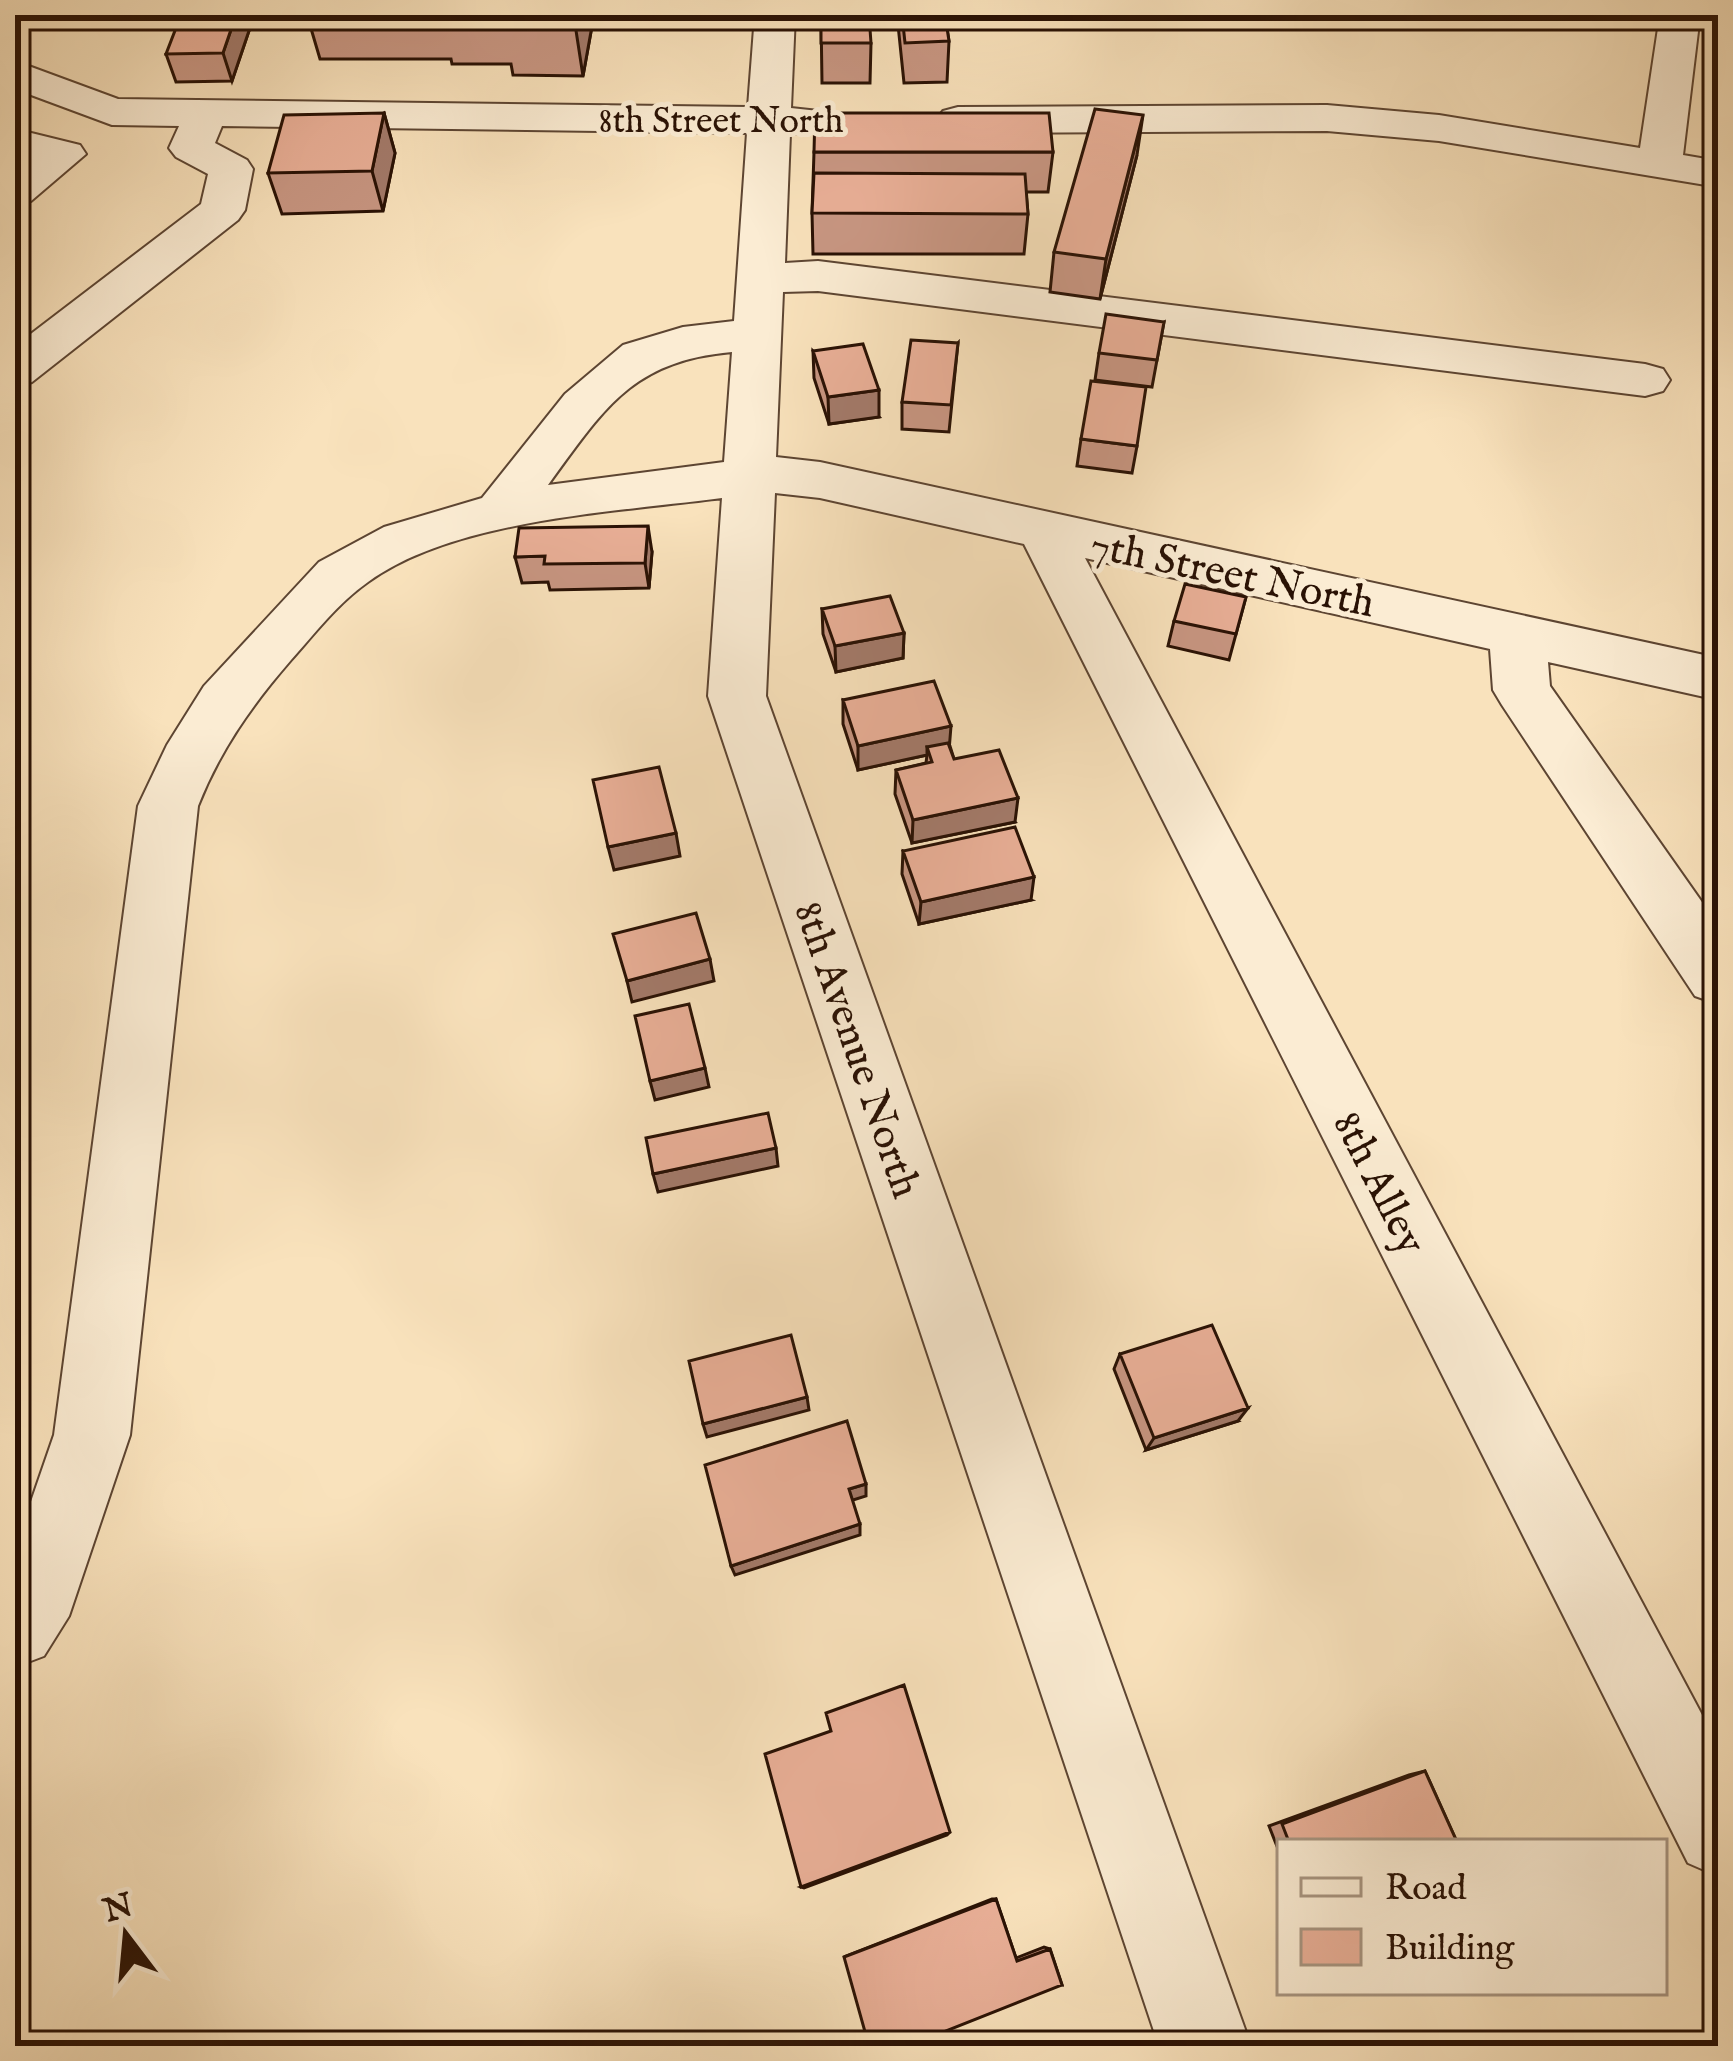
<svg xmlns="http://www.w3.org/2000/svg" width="1733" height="2061" font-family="'IM FELL English',serif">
	<rect width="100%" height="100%" fill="#f9e2bc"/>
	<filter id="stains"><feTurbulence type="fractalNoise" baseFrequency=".00167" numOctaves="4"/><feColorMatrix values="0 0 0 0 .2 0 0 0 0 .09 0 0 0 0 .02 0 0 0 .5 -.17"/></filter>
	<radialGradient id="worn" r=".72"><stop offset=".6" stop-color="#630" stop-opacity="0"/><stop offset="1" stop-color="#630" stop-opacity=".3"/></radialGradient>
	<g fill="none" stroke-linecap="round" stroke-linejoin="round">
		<g stroke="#5d4532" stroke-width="4">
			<path id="minor" d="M 755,15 L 795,15 L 791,108 L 828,112 L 835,121 L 828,130 L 790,134 L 785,263 L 818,261 L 1645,364 L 1663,369 L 1670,380 L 1663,391 L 1645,396 L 818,291 L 783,292 L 776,457 L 820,462 L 1718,658 L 1718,700 L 1548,662 L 1550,686 L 1718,925 L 1718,1004 L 1695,996 L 1502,705 L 1493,690 L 1490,649 L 1085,558 L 1718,1745 L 1718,1876 L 1688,1863 L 1024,544 L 820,498 L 775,493 L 766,696 L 1251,2046 L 1159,2046 L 708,696 L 722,498 C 617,512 454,519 368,582 C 338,603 315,633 291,660 C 252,705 220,750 198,806 L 130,1435 L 69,1616 L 44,1656 L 15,1667 L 15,1548 L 54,1435 L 138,806 L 167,745 L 204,686 L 319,562 L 384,527 L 482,498 L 565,394 L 623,345 L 683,327 L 734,321 L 747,133 L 222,126 L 215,143 L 247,160 L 253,169 L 245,210 L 238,220 L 32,382 L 15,387 L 15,346 L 201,204 L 208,174 L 176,157 L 169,148 L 179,126 L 112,125 L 15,89 L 15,61 L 118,99 L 748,107 ZM 732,352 L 724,462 L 548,485 C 604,409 631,361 732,352 Z
				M 1660,15 L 1700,15 L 1683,155 L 1718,161 L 1718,187 L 1439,141 L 1327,131 L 958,133 L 943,129 L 936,120 L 943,111 L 958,107 L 1327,105 L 1439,115 L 1640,148 Z
				M 15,129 L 80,145 L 86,154 L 31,201 L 15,204 L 15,170 L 30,159 L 15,155 Z"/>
		</g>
		<use href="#minor" fill="#fbecd3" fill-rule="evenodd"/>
	</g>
	<path fill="#c89682" stroke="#291104" stroke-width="3" d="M 307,15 L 594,15 L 583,76 L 513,75 L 511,64 L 452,64 L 451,59 L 320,59 Z
		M 821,15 L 871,43 L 870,83 L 822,83 Z
		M 897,15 L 945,15 L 949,41 L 947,82 L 904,83 Z
		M 254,16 L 232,81 L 176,82 L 166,54 Z
		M 384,113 L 395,153 L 383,211 L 282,214 L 268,173 Z
		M 814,152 L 1053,152 L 1048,192 L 1026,192 L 1028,214 L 1024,254 L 813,254 L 812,213 Z
		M 1137,155 L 1100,299 L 1050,292 L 1054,252 Z
		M 1164,322 L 1152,387 L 1095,380 L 1099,353 Z
		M 958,343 L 949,432 L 902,429 L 902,402 Z
		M 813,351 L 879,417 L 829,424 L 814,378 Z
		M 1081,439 L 1137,446 L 1132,473 L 1077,466 Z
		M 652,552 L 649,588 L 550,590 L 548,582 L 522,583 L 515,557 Z
		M 1246,597 L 1229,660 L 1168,646 L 1174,621 Z
		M 822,609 L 904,633 L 903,658 L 836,672 L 823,634 Z
		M 843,700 L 950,746 L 954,759 L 1015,822 L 912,843 L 895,794 L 896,770 L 926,763 L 927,755 L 858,770 L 843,724 Z
		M 903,851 L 1031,900 L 919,924 L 902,874 Z
		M 1120,1354 L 1238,1421 L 1146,1450 L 1114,1369 Z
		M 1425,1771 L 1457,1842 L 1280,1842 L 1280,1854 L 1269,1826 L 1409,1775 Z
		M 992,1899 L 996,1899 L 1016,1958 L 1044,1947 L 1050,1949 L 1062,1985 L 844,1957 Z"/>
	<path fill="#a37a6a" stroke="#291104" stroke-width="3" d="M 236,15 L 254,16 L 232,81 L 223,53 Z
		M 577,15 L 594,15 L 583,76 L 575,24 Z
		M 384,113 L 395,153 L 383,211 L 372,171 Z
		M 1143,115 L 1137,155 L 1100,299 L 1106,259 Z
		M 16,134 L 29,162 L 15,173 L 15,135 Z
		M 879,390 L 879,417 L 829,424 L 828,397 Z
		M 648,526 L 652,552 L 649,588 L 645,563 Z
		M 904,633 L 903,658 L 836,672 L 835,646 Z
		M 951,726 L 949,751 L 927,747 L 927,755 L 858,770 L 858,746 Z
		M 1018,798 L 1015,822 L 912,843 L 913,820 Z
		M 676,833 L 680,856 L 614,870 L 608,847 Z
		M 1034,877 L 1031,900 L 919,924 L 921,902 Z
		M 710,959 L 714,981 L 632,1002 L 627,981 Z
		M 705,1068 L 709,1087 L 655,1100 L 650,1081 Z
		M 776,1148 L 778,1166 L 658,1192 L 653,1174 Z
		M 807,1397 L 809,1410 L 707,1437 L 703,1424 Z
		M 1248,1408 L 1238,1421 L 1146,1450 L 1154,1438 Z
		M 866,1484 L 866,1496 L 850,1501 L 849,1489 Z
		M 860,1524 L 860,1535 L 735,1575 L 731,1566 Z
		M 950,1832 L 947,1835 L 804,1888 L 801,1887 Z"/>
	<path fill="#e9af97" stroke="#291104" stroke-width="3" d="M 181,15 L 236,15 L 223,53 L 166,54 Z
		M 505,15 L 577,15 L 575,24 L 503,24 Z
		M 821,15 L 869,15 L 871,43 L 821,43 Z
		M 902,15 L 945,15 L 949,41 L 905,43 Z
		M 1095,109 L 1143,115 L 1106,259 L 1054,252 Z
		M 384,113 L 372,171 L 268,173 L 284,115 Z
		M 815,113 L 1049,113 L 1053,152 L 814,152 Z
		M 814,173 L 1025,174 L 1028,214 L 812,213 Z
		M 1106,314 L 1164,322 L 1157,360 L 1099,353 Z
		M 911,340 L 958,343 L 951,405 L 902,402 Z
		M 863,344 L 879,390 L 828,397 L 813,351 Z
		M 1091,381 L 1146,387 L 1137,446 L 1081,439 Z
		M 648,526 L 645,563 L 544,564 L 545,556 L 515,557 L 519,528 Z
		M 1185,584 L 1246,597 L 1236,634 L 1174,621 Z
		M 890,596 L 904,633 L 835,646 L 822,609 Z
		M 934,681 L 951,726 L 858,746 L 843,700 Z
		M 948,743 L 954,759 L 999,750 L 1018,798 L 913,820 L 896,770 L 932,762 L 927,747 Z
		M 659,767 L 676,833 L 608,847 L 593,780 Z
		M 1015,827 L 1034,877 L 921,902 L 903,851 Z
		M 696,913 L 710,959 L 627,981 L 613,934 Z
		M 689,1004 L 705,1068 L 650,1081 L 635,1016 Z
		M 768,1113 L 776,1148 L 653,1174 L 646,1138 Z
		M 1212,1325 L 1248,1408 L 1154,1438 L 1120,1354 Z
		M 791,1335 L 807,1397 L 703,1424 L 689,1361 Z
		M 847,1421 L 866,1484 L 849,1489 L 860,1524 L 731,1566 L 705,1465 Z
		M 904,1685 L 950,1832 L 801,1887 L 765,1754 L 831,1731 L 826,1713 Z
		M 1425,1771 L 1457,1842 L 1289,1842 L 1282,1824 Z
		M 996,1899 L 1017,1961 L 1050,1949 L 1062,1985 L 908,2046 L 869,2046 L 844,1957 Z"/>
	<g text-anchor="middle" stroke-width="10" stroke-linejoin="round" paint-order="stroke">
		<g font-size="36" fill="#291104" stroke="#fbecd3">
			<text x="721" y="132">8th Street North</text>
		</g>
		<g font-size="42" fill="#291104" stroke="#fbecd3">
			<text transform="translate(1233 572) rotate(12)" y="15">7th Street North</text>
			<text transform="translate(859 1049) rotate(71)" y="15">8th Avenue North</text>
			<text transform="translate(1381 1182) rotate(63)" y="15">8th Alley</text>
		</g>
	</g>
	<rect width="1733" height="2061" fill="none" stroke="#f9e2bc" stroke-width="60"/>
	<rect x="18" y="18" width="1697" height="2025" fill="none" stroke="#291104" stroke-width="6"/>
	<rect x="30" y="30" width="1673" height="2001" fill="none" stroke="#291104" stroke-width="3"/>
	<rect x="1277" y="1839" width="390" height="156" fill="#fbecd3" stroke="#a79480" stroke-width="3"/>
	<rect x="1301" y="1878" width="60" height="18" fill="#fbecd3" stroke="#a79480" stroke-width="3"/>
	<text x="1385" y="1899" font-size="36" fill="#291104">Road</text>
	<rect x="1301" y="1929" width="60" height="36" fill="#e9af97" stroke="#a79480" stroke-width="3"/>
	<text x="1385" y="1959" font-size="36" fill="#291104">Building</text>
	<g transform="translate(126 1935) rotate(344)" stroke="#fbecd3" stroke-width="9" paint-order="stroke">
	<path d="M0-9L21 45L0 30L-21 45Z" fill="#291104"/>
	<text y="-18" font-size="33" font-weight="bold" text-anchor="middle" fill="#291104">N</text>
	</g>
	<rect width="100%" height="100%" filter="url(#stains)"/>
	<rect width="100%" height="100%" fill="url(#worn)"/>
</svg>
